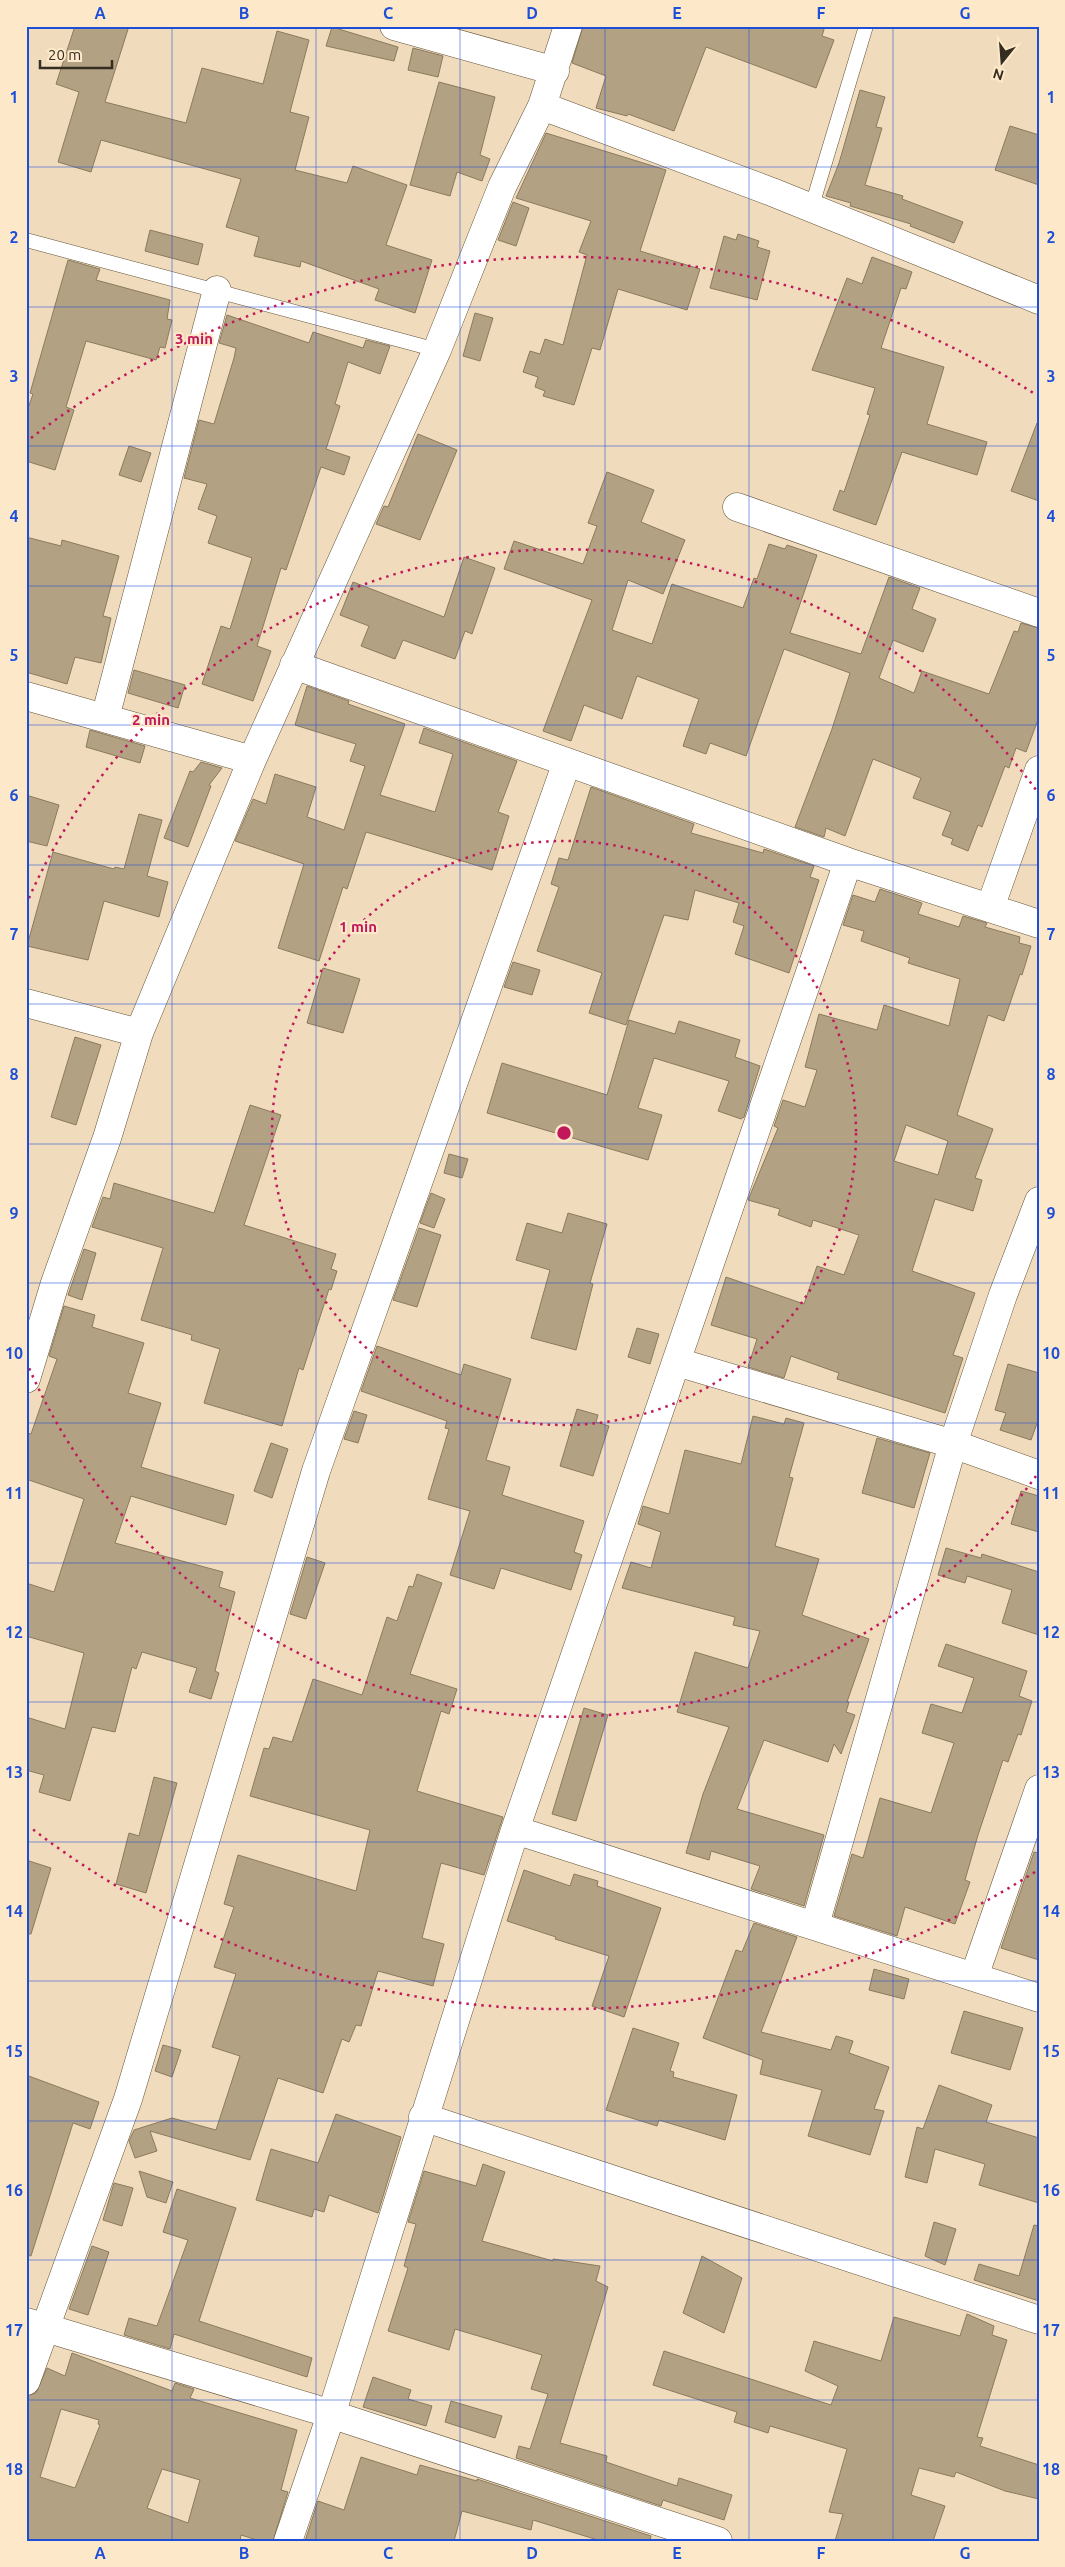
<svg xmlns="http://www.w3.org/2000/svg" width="1065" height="2567" font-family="Ubuntu,sans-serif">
	<rect width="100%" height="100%" fill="#f0dcbd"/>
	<path fill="#b3a183" stroke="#8b7a5d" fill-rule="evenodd" d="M 75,26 L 129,26 L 105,102 L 186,123 L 202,68 L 263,84 L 277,31 L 309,40 L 290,112 L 309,117 L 295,170 L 347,183 L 353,166 L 407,185 L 386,245 L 432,260 L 415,313 L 375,300 L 379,289 L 301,261 L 300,267 L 254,256 L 259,237 L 226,227 L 241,179 L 101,140 L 91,172 L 58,162 L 79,92 L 56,84 Z
		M 583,26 L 825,26 L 822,36 L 834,40 L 816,88 L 706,47 L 674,131 L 628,114 L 627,116 L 596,108 L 606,76 L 572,63 Z
		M 332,27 L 398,47 L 394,61 L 326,46 Z
		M 413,48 L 443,56 L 438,77 L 408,70 Z
		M 439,82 L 495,97 L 480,155 L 490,159 L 482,181 L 457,172 L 450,196 L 410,185 Z
		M 860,90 L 885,97 L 876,127 L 882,128 L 865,185 L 903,196 L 902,199 L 963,222 L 954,243 L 910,226 L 911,224 L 850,206 L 851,203 L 826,196 L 839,163 Z
		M 1010,126 L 1039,135 L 1039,185 L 995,170 Z
		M 546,133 L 666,170 L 640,251 L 700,269 L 687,310 L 618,289 L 600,350 L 592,348 L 574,405 L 543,396 L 545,391 L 535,387 L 538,377 L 523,372 L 530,351 L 540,354 L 545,339 L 563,345 L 587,255 L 579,252 L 591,221 L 516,198 Z
		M 513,202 L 529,208 L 516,246 L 498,240 Z
		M 150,230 L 203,244 L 198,265 L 145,251 Z
		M 738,234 L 759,241 L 757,247 L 770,251 L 757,300 L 710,288 L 724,236 L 736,240 Z
		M 872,257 L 912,272 L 906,289 L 901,288 L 881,348 L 944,367 L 927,424 L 987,442 L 977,475 L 902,452 L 876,525 L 833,510 L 840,490 L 844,492 L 870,415 L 867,414 L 875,388 L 812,370 L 847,278 L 862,284 Z
		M 68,260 L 100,269 L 96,280 L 170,300 L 167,319 L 172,320 L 165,348 L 160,347 L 156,360 L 86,341 L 66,407 L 74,410 L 55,470 L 26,461 L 26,414 L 33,394 L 30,393 Z
		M 475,313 L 493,318 L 480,361 L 463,356 Z
		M 227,315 L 309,343 L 313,332 L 363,348 L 366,340 L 390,346 L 380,374 L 348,362 L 335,404 L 340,406 L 326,449 L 350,457 L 344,475 L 321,467 L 286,570 L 281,568 L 257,646 L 271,651 L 253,701 L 202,684 L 221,626 L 230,629 L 252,558 L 208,543 L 217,516 L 198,509 L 207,484 L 184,478 L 199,420 L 214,424 L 234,358 L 236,348 L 219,343 Z
		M 1037,423 L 1039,423 L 1039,501 L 1011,491 Z
		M 418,434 L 457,450 L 420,540 L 376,524 L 384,506 L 388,507 Z
		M 129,446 L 151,453 L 141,482 L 119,475 Z
		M 607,472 L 654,490 L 641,522 L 685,540 L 663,594 L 628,580 L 612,630 L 652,644 L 672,584 L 743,608 L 754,578 L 757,579 L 769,544 L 785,549 L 787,545 L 817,555 L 790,633 L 861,654 L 889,577 L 920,588 L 912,609 L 936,619 L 923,652 L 893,640 L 879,678 L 914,693 L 922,671 L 989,694 L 1014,631 L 1018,632 L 1021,623 L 1039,628 L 1039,717 L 1026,752 L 1016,748 L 1009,768 L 1005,766 L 982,827 L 978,825 L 968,851 L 951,844 L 953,839 L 942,835 L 951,812 L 913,798 L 921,778 L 873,759 L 845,836 L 826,828 L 824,837 L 795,827 L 832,729 L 850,673 L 784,649 L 746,756 L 710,743 L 706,754 L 683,746 L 699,699 L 637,676 L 622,719 L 584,705 L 571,741 L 543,731 L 592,600 L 504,569 L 514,541 L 583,564 L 597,526 L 588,523 Z
		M 26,537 L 61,546 L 62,540 L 119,556 L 103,616 L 111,618 L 101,663 L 75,657 L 67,684 L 26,672 Z
		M 464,557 L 495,568 L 472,634 L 465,631 L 455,659 L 403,640 L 395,659 L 361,646 L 369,626 L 340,615 L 353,582 L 444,617 Z
		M 134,670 L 185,685 L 178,708 L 128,693 Z
		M 307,686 L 349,701 L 348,704 L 405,724 L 380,795 L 435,812 L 453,754 L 419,743 L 424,728 L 517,761 L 498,812 L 509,816 L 492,870 L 366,832 L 347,889 L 343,887 L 319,961 L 278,948 L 304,864 L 235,841 L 253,799 L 266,804 L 275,774 L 316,787 L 307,817 L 344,830 L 365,766 L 350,761 L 356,744 L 295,725 Z
		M 90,730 L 145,746 L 140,763 L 86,747 Z
		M 201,762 L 222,768 L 209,785 L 211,786 L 188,847 L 164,838 L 190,771 L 193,772 Z
		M 591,787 L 694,824 L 691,833 L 763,853 L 764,849 L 814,866 L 810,877 L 819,880 L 789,973 L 735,954 L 744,926 L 733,922 L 739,903 L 695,890 L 688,920 L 664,915 L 626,1025 L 589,1013 L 602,973 L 537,951 L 559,887 L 551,884 L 559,858 L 568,860 Z
		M 26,795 L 59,805 L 47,846 L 26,841 Z
		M 139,814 L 162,820 L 147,876 L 168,882 L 159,917 L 104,901 L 88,960 L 27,946 L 53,852 L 114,869 L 115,867 L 124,869 Z
		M 880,889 L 922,903 L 918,914 L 959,927 L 963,916 L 987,923 L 985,927 L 1020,937 L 1019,943 L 1031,946 L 1022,975 L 1020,974 L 1004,1021 L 988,1015 L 957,1115 L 993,1129 L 975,1178 L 982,1180 L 973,1211 L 935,1199 L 912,1271 L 975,1293 L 953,1355 L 963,1358 L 945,1413 L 837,1379 L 839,1373 L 791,1356 L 784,1378 L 748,1367 L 757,1339 L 711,1325 L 726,1277 L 804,1304 L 817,1266 L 844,1275 L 859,1235 L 813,1220 L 811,1227 L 778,1215 L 780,1209 L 748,1200 L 778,1128 L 774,1126 L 783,1100 L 805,1107 L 817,1070 L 805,1067 L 819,1014 L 877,1030 L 884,1005 L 949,1026 L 960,979 L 908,963 L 910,958 L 861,941 L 864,931 L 843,925 L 853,895 L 875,902 ZM 906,1125 L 948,1141 L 938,1175 L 894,1161 Z
		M 513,962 L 540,970 L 532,995 L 504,987 Z
		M 323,968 L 360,979 L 343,1033 L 307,1023 Z
		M 629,1020 L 675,1034 L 679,1021 L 740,1040 L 735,1057 L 760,1066 L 744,1117 L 741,1119 L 718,1111 L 729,1081 L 654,1058 L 638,1108 L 662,1115 L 648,1160 L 487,1113 L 502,1063 L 607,1095 Z
		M 75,1037 L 101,1045 L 76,1125 L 51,1117 Z
		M 250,1105 L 281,1115 L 244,1225 L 336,1254 L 331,1269 L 337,1271 L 331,1290 L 329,1289 L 303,1370 L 299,1368 L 282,1426 L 204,1403 L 220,1349 L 191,1340 L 192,1335 L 141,1320 L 163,1248 L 92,1227 L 103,1197 L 110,1199 L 114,1183 L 214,1213 Z
		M 449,1154 L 468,1159 L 462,1178 L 444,1173 Z
		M 431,1193 L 445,1199 L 434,1228 L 420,1223 Z
		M 568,1213 L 607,1224 L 590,1283 L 593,1284 L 576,1350 L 531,1338 L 550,1270 L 516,1260 L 527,1223 L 562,1233 Z
		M 419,1228 L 441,1235 L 417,1307 L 393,1300 Z
		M 84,1249 L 96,1253 L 82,1300 L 68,1295 Z
		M 64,1306 L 95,1315 L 92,1327 L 144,1343 L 128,1393 L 161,1403 L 141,1467 L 234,1495 L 226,1525 L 131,1496 L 115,1543 L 223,1572 L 219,1587 L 235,1592 L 215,1671 L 219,1673 L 211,1699 L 189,1692 L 197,1668 L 142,1652 L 136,1669 L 132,1667 L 115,1732 L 92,1727 L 70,1801 L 39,1792 L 44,1775 L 26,1770 L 26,1717 L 65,1729 L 84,1653 L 26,1636 L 26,1583 L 54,1592 L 84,1499 L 26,1479 L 26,1433 L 31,1434 L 57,1359 L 49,1356 Z
		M 637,1328 L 659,1334 L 650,1364 L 628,1357 Z
		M 377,1346 L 461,1375 L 464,1364 L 511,1379 L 486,1460 L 510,1467 L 502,1495 L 584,1521 L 574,1552 L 582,1555 L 571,1590 L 501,1568 L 494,1589 L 450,1575 L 470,1511 L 428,1499 L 449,1429 L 445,1428 L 447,1421 L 361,1391 Z
		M 1008,1364 L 1039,1373 L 1039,1418 L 1031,1440 L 1000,1430 L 1006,1413 L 995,1410 Z
		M 577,1409 L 598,1415 L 596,1422 L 609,1426 L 593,1476 L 560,1466 Z
		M 354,1411 L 367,1415 L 358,1443 L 344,1439 Z
		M 753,1416 L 784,1424 L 786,1418 L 804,1423 L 789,1477 L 793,1478 L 775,1546 L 819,1559 L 802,1615 L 869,1639 L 847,1702 L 849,1702 L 846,1712 L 855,1715 L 841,1754 L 834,1744 L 828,1762 L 764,1740 L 737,1809 L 824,1835 L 804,1906 L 751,1889 L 760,1866 L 711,1851 L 709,1860 L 686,1853 L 703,1794 L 729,1727 L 677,1712 L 695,1652 L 748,1668 L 760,1631 L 733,1625 L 735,1617 L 622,1588 L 631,1562 L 651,1568 L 661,1532 L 638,1524 L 643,1506 L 669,1514 L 685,1450 L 741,1464 Z
		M 877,1438 L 930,1453 L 914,1508 L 862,1493 Z
		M 271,1443 L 288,1449 L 272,1498 L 254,1491 Z
		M 1021,1491 L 1039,1496 L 1039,1532 L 1011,1524 Z
		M 946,1548 L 981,1558 L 982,1554 L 1039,1572 L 1039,1635 L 1002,1623 L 1012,1590 L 967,1576 L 965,1583 L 938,1575 Z
		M 307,1557 L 325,1563 L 306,1619 L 290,1614 Z
		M 417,1574 L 442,1583 L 410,1674 L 457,1689 L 449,1714 L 441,1711 L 417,1791 L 503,1817 L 484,1875 L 441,1863 L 422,1938 L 444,1944 L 433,1986 L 378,1971 L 361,2026 L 356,2025 L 349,2042 L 342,2039 L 323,2093 L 278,2078 L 250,2160 L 150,2131 L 157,2151 L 135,2158 L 129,2141 L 134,2130 L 172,2118 L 216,2130 L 240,2056 L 212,2047 L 236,1974 L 214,1967 L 234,1907 L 224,1904 L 238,1855 L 356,1891 L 370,1830 L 250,1796 L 264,1748 L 269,1749 L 273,1737 L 292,1742 L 313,1679 L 362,1695 L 387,1617 L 397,1621 L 409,1586 L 413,1587 Z
		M 946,1644 L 1027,1671 L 1019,1696 L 1032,1701 L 1021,1735 L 1018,1734 L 1008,1762 L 1003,1760 L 978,1835 L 965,1880 L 970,1882 L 955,1924 L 905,1907 L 897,1936 L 834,1916 L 852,1854 L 863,1858 L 880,1798 L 931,1813 L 954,1743 L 922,1733 L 931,1704 L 962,1713 L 974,1678 L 938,1666 Z
		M 584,1708 L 608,1715 L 576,1821 L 552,1814 Z
		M 154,1777 L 177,1783 L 146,1893 L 116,1884 L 129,1833 L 139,1836 Z
		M 1034,1852 L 1039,1853 L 1039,1960 L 1001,1948 Z
		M 26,1860 L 51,1868 L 31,1934 L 26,1934 Z
		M 524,1870 L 570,1886 L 574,1874 L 598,1881 L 597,1886 L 661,1908 L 624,2017 L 592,2006 L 609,1956 L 555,1939 L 556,1937 L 507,1921 Z
		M 754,1923 L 797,1937 L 761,2032 L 831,2050 L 836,2036 L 853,2041 L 849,2053 L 889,2067 L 874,2109 L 884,2111 L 870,2155 L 808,2136 L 822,2090 L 760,2074 L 763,2060 L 703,2038 L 736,1950 L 742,1952 Z
		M 874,1969 L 909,1979 L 904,1999 L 869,1990 Z
		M 964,2011 L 1023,2028 L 1010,2070 L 951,2053 Z
		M 633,2028 L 679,2043 L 670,2071 L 674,2072 L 673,2077 L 737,2095 L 725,2140 L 659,2120 L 657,2126 L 606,2110 Z
		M 163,2045 L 181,2050 L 172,2077 L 155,2071 Z
		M 26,2075 L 99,2102 L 90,2129 L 73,2123 L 31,2256 L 26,2255 Z
		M 939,2085 L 992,2105 L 986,2122 L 1039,2138 L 1039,2203 L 979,2185 L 985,2164 L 935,2149 L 927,2183 L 905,2177 L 917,2127 L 923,2129 Z
		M 336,2114 L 401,2137 L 378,2213 L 329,2195 L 324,2212 L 314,2209 L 312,2217 L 256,2200 L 271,2149 L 318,2163 Z
		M 483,2164 L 505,2172 L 482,2241 L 553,2261 L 553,2259 L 600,2266 L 596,2281 L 608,2287 L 560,2443 L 607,2456 L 606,2462 L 677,2486 L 679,2478 L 732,2495 L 724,2520 L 663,2500 L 661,2506 L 516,2458 L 519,2446 L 530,2449 L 548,2394 L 531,2389 L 542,2355 L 455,2329 L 449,2350 L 388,2331 L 408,2268 L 404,2266 L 416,2224 L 408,2222 L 424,2171 L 476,2186 Z
		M 139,2171 L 173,2182 L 166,2203 L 147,2197 Z
		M 114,2183 L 133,2188 L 122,2226 L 103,2220 Z
		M 177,2189 L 236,2208 L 199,2321 L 312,2358 L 307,2377 L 174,2334 L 170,2349 L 124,2335 L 129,2318 L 157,2326 L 188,2240 L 163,2232 Z
		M 934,2222 L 956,2229 L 945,2265 L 925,2256 Z
		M 1034,2225 L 1039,2226 L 1039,2301 L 974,2280 L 979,2264 L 1019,2276 Z
		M 92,2246 L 109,2252 L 88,2315 L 69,2309 Z
		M 702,2256 L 742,2278 L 724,2333 L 683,2313 Z
		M 967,2314 L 994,2326 L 992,2335 L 1007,2340 L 977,2437 L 983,2438 L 980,2446 L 1039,2465 L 1039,2499 L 1005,2491 L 956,2472 L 954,2477 L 919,2468 L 911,2495 L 945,2506 L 933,2541 L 835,2541 L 843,2514 L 829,2512 L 847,2449 L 770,2426 L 768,2433 L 734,2422 L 737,2412 L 653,2385 L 664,2351 L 831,2405 L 838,2386 L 805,2371 L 814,2341 L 881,2361 L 894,2317 L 960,2336 Z
		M 72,2353 L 172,2391 L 175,2383 L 194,2389 L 190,2398 L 297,2430 L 281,2490 L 288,2492 L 273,2541 L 260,2541 L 241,2535 L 240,2541 L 26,2541 L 26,2396 L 36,2393 L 47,2368 L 65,2376 ZM 61,2409 L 99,2420 L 98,2424 L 100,2425 L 75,2488 L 40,2477 ZM 162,2469 L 200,2480 L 188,2523 L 147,2508 Z
		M 373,2377 L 411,2390 L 408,2399 L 432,2406 L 426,2426 L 363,2407 Z
		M 451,2401 L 502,2416 L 495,2438 L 445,2422 Z
		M 361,2457 L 417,2475 L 420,2465 L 477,2481 L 477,2479 L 651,2536 L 650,2541 L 601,2541 L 533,2520 L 531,2530 L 462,2511 L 454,2541 L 305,2541 L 318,2501 L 344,2510 Z"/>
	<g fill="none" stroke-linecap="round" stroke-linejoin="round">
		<g stroke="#655439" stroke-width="15">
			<path id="service" d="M 811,209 L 866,26
				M 26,240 L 437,350"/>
		</g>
		<g stroke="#655439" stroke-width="29">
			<path id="minor" d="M 394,26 L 555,71
				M 542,106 L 772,192 L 1039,300
				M 737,507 L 1039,613
				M 294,665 L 848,862 L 1039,924
				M 26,696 L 252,760
				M 105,718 L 217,290
				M 990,908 L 1039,770
				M 26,1003 L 139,1033
				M 677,1362 L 953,1444 L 1039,1475
				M 26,1379 L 55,1283 L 107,1138 L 139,1033 L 252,760 L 437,350 L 502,187 L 542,106 L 568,26
				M 515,1830 L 1039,1998
				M 815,1925 L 953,1444 L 1003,1295 L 1039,1201
				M 974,1977 L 1039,1789
				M 423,2117 L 1039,2320
				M 26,2322 L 315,2409 L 718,2541
				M 26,2381 L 128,2099 L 316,1471 L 567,762
				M 288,2541 L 331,2415 L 515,1830 L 848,862"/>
		</g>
		<use href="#service" stroke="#fff" stroke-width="14"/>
		<use href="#minor" stroke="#fff" stroke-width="28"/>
	</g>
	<path fill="none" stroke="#1d4ed8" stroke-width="1" stroke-opacity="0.55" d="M 172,26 L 172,2541M 316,26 L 316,2541M 460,26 L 460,2541M 605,26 L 605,2541M 749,26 L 749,2541M 893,26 L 893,2541M 26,167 L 1039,167M 26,307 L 1039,307M 26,446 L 1039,446M 26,586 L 1039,586M 26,725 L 1039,725M 26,865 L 1039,865M 26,1004 L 1039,1004M 26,1144 L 1039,1144M 26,1283 L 1039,1283M 26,1423 L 1039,1423M 26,1563 L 1039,1563M 26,1702 L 1039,1702M 26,1842 L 1039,1842M 26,1981 L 1039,1981M 26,2121 L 1039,2121M 26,2260 L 1039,2260M 26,2400 L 1039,2400"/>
	<g fill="none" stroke="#c2185b" stroke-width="2.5" stroke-dasharray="2.5 5">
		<circle cx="564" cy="1133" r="292"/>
		<path d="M1036 1476A584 584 0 0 1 26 1361M26 905A584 584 0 0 1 1036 790"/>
		<path d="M1035 1872A876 876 0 0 1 31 1828M31 438A876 876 0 0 1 1035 394"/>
	</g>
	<circle cx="564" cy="1133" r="8" fill="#c2185b" stroke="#fde9ca" stroke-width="2.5"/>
	<g font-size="15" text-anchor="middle" font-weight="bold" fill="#c2185b" stroke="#fde9ca" stroke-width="4" stroke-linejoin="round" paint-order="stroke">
		<text x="194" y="344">3 min</text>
		<text x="151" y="725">2 min</text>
		<text x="358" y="932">1 min</text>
	</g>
	<rect width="1065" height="2567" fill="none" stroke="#fde9ca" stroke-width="55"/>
	<g transform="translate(1002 62) rotate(197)" stroke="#fde9ca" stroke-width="4" paint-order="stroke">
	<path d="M0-4L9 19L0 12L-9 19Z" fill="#352d21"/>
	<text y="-8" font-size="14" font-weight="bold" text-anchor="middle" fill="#352d21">N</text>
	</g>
	<path d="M40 60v8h72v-8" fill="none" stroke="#352d21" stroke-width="2.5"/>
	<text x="48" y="60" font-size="15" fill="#352d21" stroke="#fde9ca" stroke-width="4" paint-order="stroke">20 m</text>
	<rect x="28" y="28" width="1010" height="2512" fill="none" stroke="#1d4ed8" stroke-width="2"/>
	<g font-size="16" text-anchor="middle" font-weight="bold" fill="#1d4ed8">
		<text x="100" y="19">A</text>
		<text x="244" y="19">B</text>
		<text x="388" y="19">C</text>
		<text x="532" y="19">D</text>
		<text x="677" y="19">E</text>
		<text x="821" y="19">F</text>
		<text x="965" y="19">G</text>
		<text x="14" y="103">1</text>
		<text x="1051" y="103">1</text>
		<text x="14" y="243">2</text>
		<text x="1051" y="243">2</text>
		<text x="14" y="382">3</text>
		<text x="1051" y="382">3</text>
		<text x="14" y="522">4</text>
		<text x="1051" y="522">4</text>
		<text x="14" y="661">5</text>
		<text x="1051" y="661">5</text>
		<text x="14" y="801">6</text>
		<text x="1051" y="801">6</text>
		<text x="14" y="940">7</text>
		<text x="1051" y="940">7</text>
		<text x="14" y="1080">8</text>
		<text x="1051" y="1080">8</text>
		<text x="14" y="1219">9</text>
		<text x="1051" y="1219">9</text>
		<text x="14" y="1359">10</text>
		<text x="1051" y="1359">10</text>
		<text x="14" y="1499">11</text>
		<text x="1051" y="1499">11</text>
		<text x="14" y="1638">12</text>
		<text x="1051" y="1638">12</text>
		<text x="14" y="1778">13</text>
		<text x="1051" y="1778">13</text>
		<text x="14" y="1917">14</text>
		<text x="1051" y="1917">14</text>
		<text x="14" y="2057">15</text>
		<text x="1051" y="2057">15</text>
		<text x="14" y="2196">16</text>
		<text x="1051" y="2196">16</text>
		<text x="14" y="2336">17</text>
		<text x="1051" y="2336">17</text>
		<text x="14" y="2475">18</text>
		<text x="1051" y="2475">18</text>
		<text x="100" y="2559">A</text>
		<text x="244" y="2559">B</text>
		<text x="388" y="2559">C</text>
		<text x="532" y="2559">D</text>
		<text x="677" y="2559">E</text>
		<text x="821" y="2559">F</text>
		<text x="965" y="2559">G</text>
	</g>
</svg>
